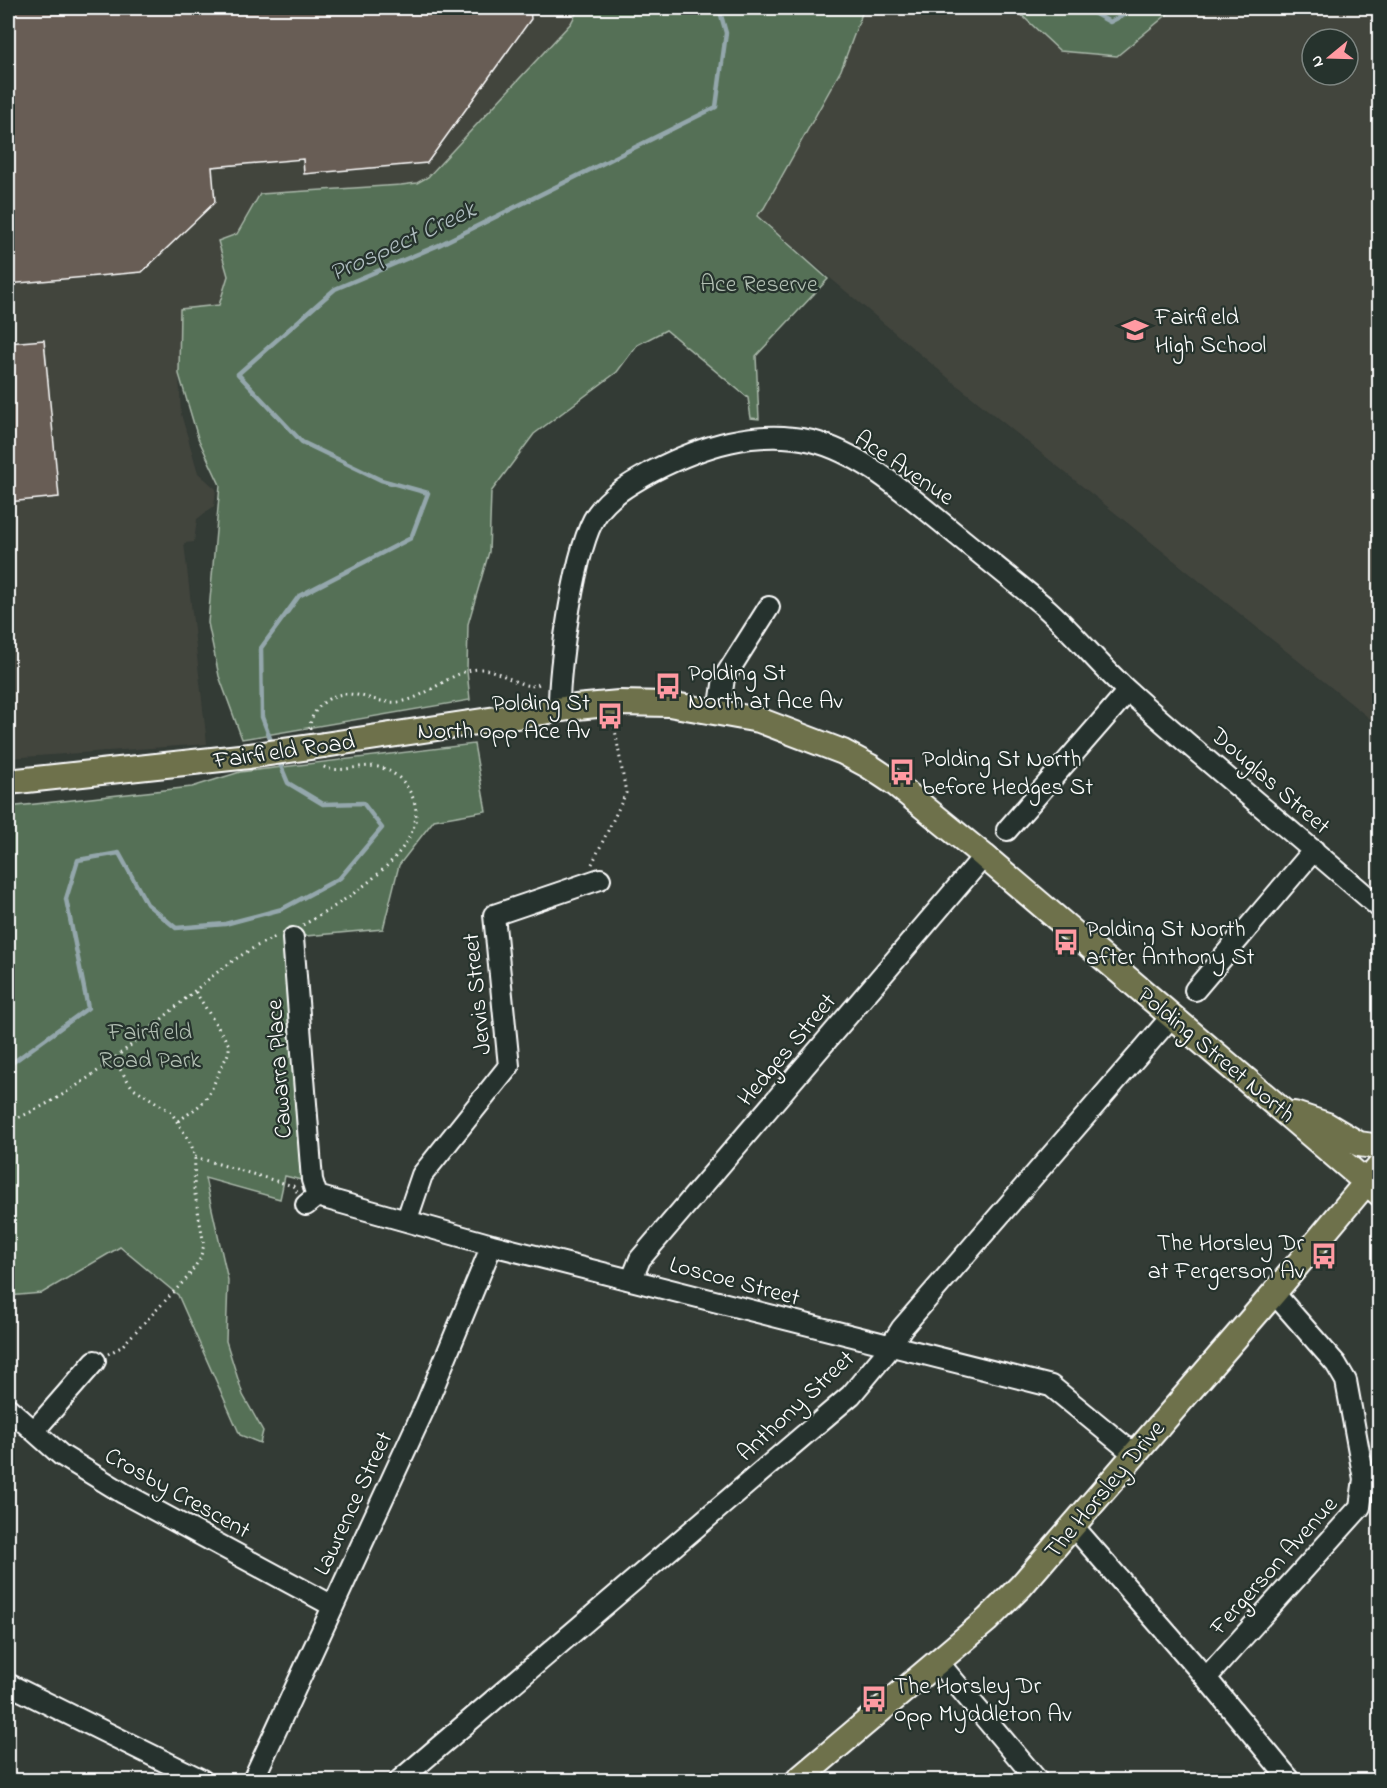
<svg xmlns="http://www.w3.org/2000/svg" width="1387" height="1788" font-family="'Indie Flower',sans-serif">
	<rect width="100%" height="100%" fill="#333b35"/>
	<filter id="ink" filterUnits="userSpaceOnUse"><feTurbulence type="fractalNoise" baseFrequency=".0167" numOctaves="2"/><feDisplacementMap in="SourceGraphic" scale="12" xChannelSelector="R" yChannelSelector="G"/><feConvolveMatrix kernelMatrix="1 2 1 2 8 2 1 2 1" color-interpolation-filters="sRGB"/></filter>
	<g filter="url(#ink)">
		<path fill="#43453e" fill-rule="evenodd" d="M 8,8 L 579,8 L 571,23 L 428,177 L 417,183 L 401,185 L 260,194 L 237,234 L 218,241 L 228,276 L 219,305 L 179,374 L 181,414 L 198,473 L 216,489 L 214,506 L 197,519 L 194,542 L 184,543 L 207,744 L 8,758 Z
			M 864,8 L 1014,8 L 1060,51 L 1117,56 L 1175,8 L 1379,8 L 1379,726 L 952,381 L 757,216 L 764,208 L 841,70 ZM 1312,39 L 1348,39 L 1348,75 L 1312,75 Z"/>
		<path fill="#547056" stroke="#aab8aa" stroke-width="1.5" d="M 579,8 L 864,8 L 841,70 L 764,208 L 757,216 L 828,279 L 756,356 L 759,419 L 751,418 L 748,398 L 666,330 L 637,345 L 617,372 L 534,434 L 491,492 L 489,552 L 468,624 L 467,671 L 470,700 L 242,739 L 219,676 L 208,623 L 220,485 L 198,438 L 179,374 L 180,309 L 219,305 L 228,276 L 218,241 L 237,234 L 260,194 L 401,185 L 417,183 L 428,177 L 571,23 Z
			M 1014,8 L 1175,8 L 1117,56 L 1060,51 Z
			M 474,744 L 486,811 L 434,820 L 399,865 L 383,929 L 284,938 L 305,1181 L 285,1176 L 280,1199 L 205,1178 L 228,1280 L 226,1341 L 243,1395 L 263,1431 L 260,1443 L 240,1435 L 178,1295 L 120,1247 L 42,1293 L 8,1296 L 8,807 L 192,787 L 240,772 Z"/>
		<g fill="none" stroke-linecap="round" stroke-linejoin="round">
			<path stroke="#94a7ac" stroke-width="4.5" d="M 1084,8 L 1110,22 L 1137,8
				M 273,746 L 262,717 L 261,648 L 299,596 L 411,538 L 428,493 L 381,480 L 302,442 L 238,374 L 335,289 L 439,245 L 716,107 L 726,33 L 719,8
				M 8,1066 L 88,1008 L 66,899 L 78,860 L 119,853 L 147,904 L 176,928 L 225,924 L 282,909 L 340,878 L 382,828 L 363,803 L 323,804 L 288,783 L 278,759"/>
		</g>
		<path fill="#685d54" stroke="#fff" stroke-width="1.5" d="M 8,8 L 530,8 L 531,19 L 427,163 L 304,174 L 303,159 L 212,167 L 215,202 L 142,272 L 8,284 Z
			M 44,340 L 59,497 L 8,502 L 8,343 Z"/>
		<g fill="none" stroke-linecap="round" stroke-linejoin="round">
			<g stroke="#fff" stroke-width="24">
				<path id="minor" d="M 559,709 C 558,669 575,545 597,514 C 611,494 632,483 653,471 C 702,446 756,428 812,441 C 860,453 903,491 941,522 C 976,551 1012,579 1046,608 C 1075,634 1100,666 1129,692 C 1211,766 1297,835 1380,908
					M 719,712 L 724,678 L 769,607
					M 1007,830 L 1128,691
					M 293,938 L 312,1180 L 317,1196
					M 1195,990 L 1314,850
					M 306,1205 L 317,1196 L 492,1245 L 1051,1386 L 1134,1454
					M 407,1219 L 422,1175 L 509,1066 L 494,915 L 600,879
					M 632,1279 L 640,1259 L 984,856
					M 8,1408 L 61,1455 L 123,1493 L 333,1606
					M 34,1431 L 95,1361
					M 1073,1526 L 1206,1678 L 1290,1780
					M 938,1662 L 1037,1780
					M 1206,1678 L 1360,1507 L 1364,1479 L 1346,1381 L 1336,1364 L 1274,1293
					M 8,1684 L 202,1780
					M 253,1780 L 426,1405 L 492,1245
					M 400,1780 L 851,1395 L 886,1353 L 902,1328 L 1172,1016"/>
			</g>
			<g stroke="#fff" stroke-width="28">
				<path id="major" d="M 324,745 L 576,707 L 619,703 L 669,704 L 759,720 L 843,752 L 869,766 L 893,782 L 984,856 L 1380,1194
					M 8,782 L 249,756
					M 1294,1114 L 1327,1125 L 1359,1144 L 1380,1147
					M 798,1780 L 987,1620 L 1021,1586 L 1274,1293 L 1380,1166"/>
			</g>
			<path stroke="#fff" stroke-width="3" stroke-dasharray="1.5 4.5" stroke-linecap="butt" d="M 310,729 C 309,716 320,703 332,697 C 354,687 375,705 399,702 C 429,698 452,668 483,669 C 502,670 527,695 542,682
				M 592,864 L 626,793 L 614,724
				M 303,925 C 339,905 434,848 413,798 C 407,785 402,778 389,771 C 366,758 341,777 322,766
				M 178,1121 C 209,1100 207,1100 221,1067 C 225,1059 230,1054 229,1045 L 195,991
				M 8,1122 C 71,1097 120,1055 171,1011 C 204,983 235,954 276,937
				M 195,1157 L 293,1186 L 297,1192
				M 108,1354 L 121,1347 L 187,1278 L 200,1259 L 204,1245 L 194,1189 L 195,1157 L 191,1144 L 171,1112 L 132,1087 L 114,1060"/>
			<use href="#minor" stroke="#26332d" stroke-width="20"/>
			<use href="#major" stroke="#6e714b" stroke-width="24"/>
			<g stroke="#fff" stroke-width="28" stroke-linecap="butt">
				<path id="major-bridge" d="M 249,756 L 324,745"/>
			</g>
			<use href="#major-bridge" stroke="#6e714b" stroke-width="24"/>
		</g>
	</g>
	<defs>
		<g id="school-bare" transform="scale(2.07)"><path d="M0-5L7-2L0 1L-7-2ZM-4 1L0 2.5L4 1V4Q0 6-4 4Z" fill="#ff9aa2" stroke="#26332d" stroke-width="2.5" paint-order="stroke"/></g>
		<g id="bus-bare" transform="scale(2.07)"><path d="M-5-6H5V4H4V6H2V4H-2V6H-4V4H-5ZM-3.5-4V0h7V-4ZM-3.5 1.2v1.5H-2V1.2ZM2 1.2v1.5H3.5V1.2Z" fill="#ff9aa2" stroke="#26332d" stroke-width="2.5" paint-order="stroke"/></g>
	</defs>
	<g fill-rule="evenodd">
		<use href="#school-bare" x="1135" y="330"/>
		<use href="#bus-bare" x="668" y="686"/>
		<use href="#bus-bare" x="610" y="716"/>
		<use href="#bus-bare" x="902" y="772"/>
		<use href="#bus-bare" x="1066" y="942"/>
		<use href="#bus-bare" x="1324" y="1256"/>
		<use href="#bus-bare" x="874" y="1699"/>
	</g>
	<g text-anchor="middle" stroke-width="4.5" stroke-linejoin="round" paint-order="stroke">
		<g font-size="24" fill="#b2bfb3" stroke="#26332d">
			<text x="759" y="291">Ace Reserve</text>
			<text x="150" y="1039">Fairfield<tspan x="150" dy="28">Road Park</tspan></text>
		</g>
		<g font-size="24" fill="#fff" stroke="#26332d" text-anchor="start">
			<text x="1155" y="324">Fairfield<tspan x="1155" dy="28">High School</tspan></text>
			<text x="688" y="680">Polding St<tspan x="688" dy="28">North at Ace Av</tspan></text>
			<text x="590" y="710" text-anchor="end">Polding St<tspan x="590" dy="28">North opp Ace Av</tspan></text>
			<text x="922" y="766">Polding St North<tspan x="922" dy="28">before Hedges St</tspan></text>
			<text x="1086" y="936">Polding St North<tspan x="1086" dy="28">after Anthony St</tspan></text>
			<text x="1304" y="1250" text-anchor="end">The Horsley Dr<tspan x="1304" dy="28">at Fergerson Av</tspan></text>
			<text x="894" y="1693">The Horsley Dr<tspan x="894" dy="28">opp Myddleton Av</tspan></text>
		</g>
		<g font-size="24" fill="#fff" stroke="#26332d">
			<text transform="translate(905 467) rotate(34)" y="8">Ace Avenue</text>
			<text transform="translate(284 750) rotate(-8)" y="8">Fairfield Road</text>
			<text transform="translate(1271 780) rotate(41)" y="8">Douglas Street</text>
			<text transform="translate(476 994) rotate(-96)" y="8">Jervis Street</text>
			<text transform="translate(786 1049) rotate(-50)" y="8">Hedges Street</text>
			<text transform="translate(1217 1054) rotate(40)" y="8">Polding Street North</text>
			<text transform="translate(278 1069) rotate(-94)" y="8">Cawarra Place</text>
			<text transform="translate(735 1280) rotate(15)" y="8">Loscoe Street</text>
			<text transform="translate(795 1405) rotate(-43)" y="8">Anthony Street</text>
			<text transform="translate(1104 1489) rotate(-50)" y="8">The Horsley Drive</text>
			<text transform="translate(178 1492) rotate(29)" y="8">Crosby Crescent</text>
			<text transform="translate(352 1503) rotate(-65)" y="8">Lawrence Street</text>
			<text transform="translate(1273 1565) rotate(-48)" y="8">Fergerson Avenue</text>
		</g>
		<g font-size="26" font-style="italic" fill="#afbdc0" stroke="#26332d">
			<text transform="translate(402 240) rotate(-25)" y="9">Prospect Creek</text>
		</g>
	</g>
	<rect width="1387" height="1788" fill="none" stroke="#26332d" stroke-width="30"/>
	<rect x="15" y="15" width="1357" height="1758" fill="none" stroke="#fff" stroke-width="2" filter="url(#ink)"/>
	<g transform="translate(1330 57) rotate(251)"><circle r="28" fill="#26332d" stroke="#7d8581" stroke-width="1.5"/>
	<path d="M0-4.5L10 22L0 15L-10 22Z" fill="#ff9aa2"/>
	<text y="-9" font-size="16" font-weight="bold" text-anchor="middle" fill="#ffffff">N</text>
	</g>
</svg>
